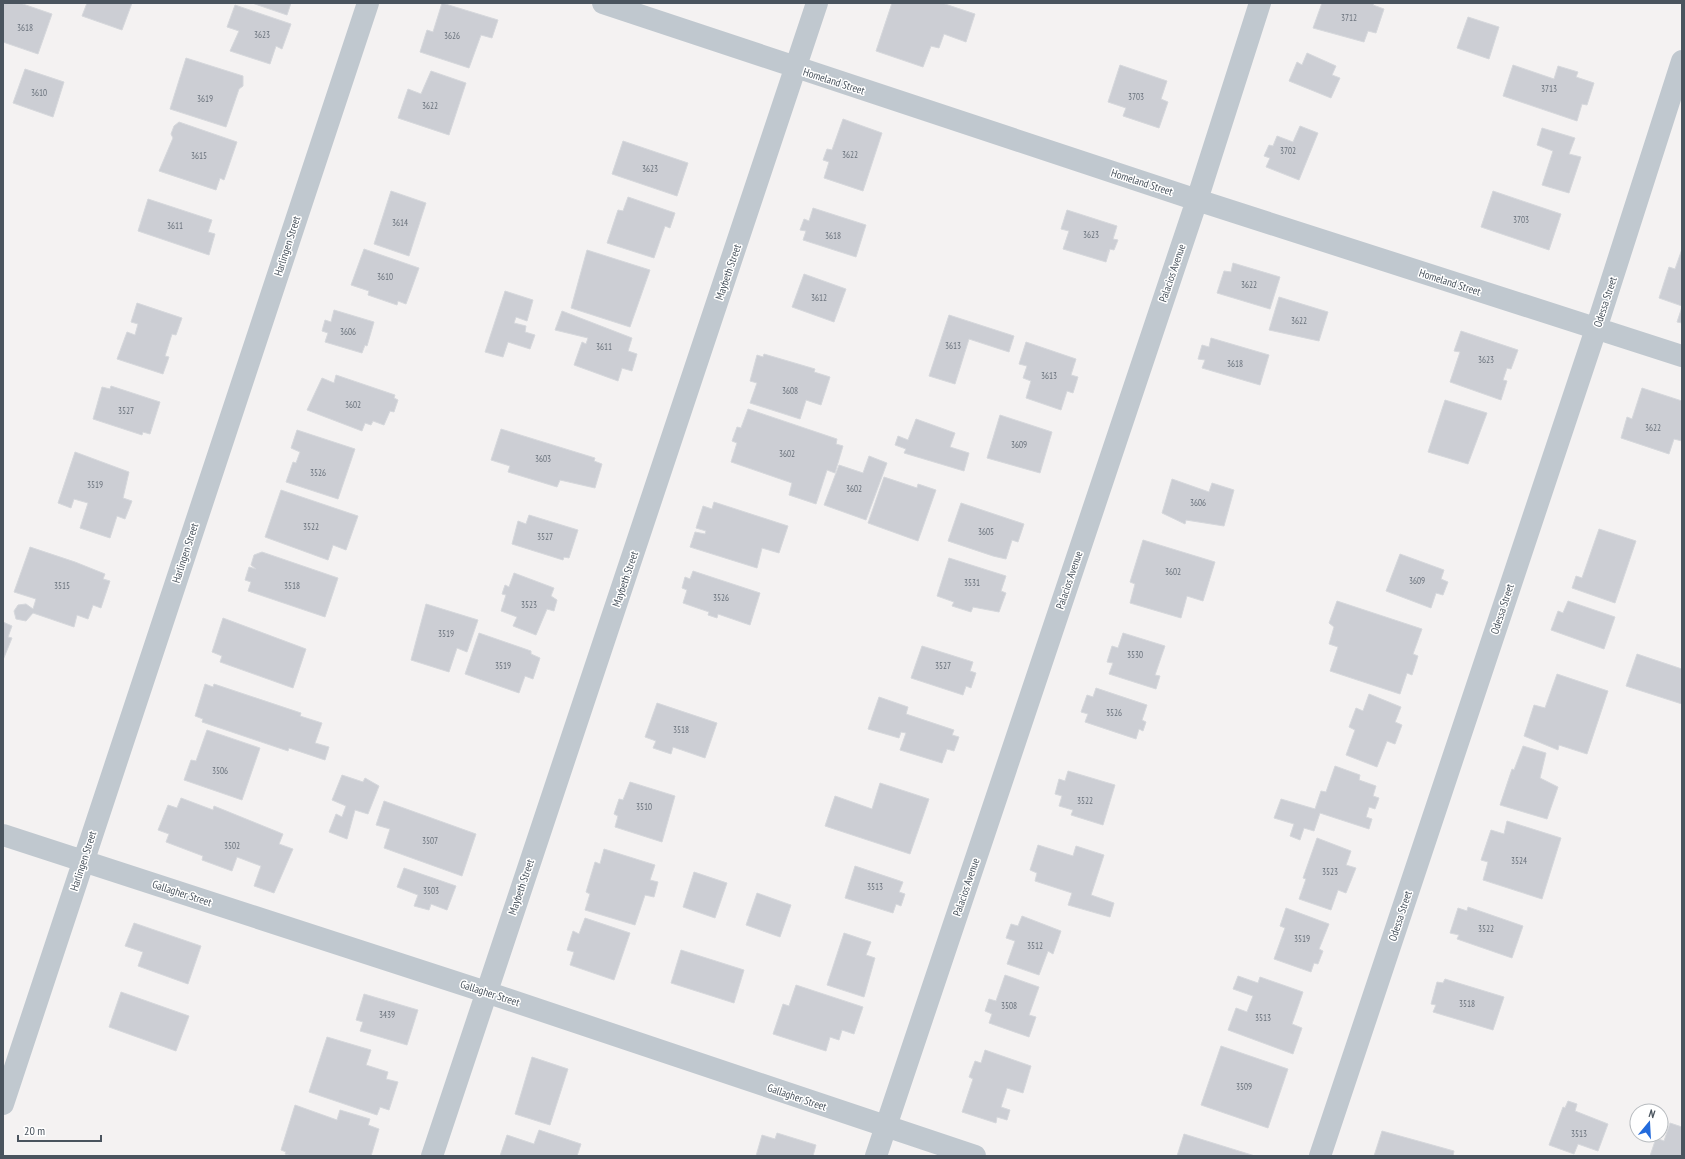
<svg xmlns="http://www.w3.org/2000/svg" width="1685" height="1159" font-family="'PT Sans Narrow',sans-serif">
	<rect width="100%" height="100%" fill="#f4f2f2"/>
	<path fill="#ccced4" stroke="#d6d8dc" d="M 3,3 L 20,3 L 52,14 L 38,54 L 3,42 Z
		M 87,3 L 132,3 L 122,30 L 82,16 Z
		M 252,3 L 291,3 L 287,15 Z
		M 442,3 L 498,20 L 492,38 L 481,35 L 469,68 L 420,52 L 427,30 L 433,32 Z
		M 892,3 L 942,3 L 975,14 L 966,42 L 944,34 L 939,48 L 931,46 L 923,67 L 876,51 Z
		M 1322,3 L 1374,3 L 1373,5 L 1384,9 L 1376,33 L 1368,31 L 1364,42 L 1313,28 Z
		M 235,5 L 291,24 L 282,49 L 276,46 L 270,64 L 230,51 L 239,31 L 227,27 Z
		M 1468,17 L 1499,27 L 1489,59 L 1457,48 Z
		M 1307,53 L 1336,66 L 1332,75 L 1340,78 L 1331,98 L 1289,81 L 1297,62 L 1302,65 Z
		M 186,58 L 243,76 L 243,86 L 239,89 L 226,127 L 170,109 Z
		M 1120,65 L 1167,81 L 1161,99 L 1168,102 L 1159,128 L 1123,116 L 1126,108 L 1108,102 Z
		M 1513,65 L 1554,79 L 1558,66 L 1578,72 L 1576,77 L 1594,83 L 1587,105 L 1582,104 L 1577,121 L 1503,96 Z
		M 25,69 L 64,82 L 53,117 L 13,103 Z
		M 431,71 L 466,83 L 449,135 L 398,118 L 408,89 L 421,94 Z
		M 843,119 L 882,133 L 863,191 L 824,178 L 829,162 L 823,160 L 827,149 L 832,150 Z
		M 179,122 L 237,142 L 224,180 L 220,178 L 216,190 L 159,171 L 173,138 L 171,134 L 174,126 Z
		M 1300,126 L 1318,133 L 1299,180 L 1266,167 L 1270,158 L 1264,156 L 1269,145 L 1273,146 L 1277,136 L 1293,142 Z
		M 1542,128 L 1575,138 L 1569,154 L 1581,157 L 1569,193 L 1542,185 L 1553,151 L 1537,145 Z
		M 623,141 L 688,163 L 677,196 L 612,174 Z
		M 391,191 L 426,203 L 409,256 L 374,244 Z
		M 1493,191 L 1561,214 L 1549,250 L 1481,227 Z
		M 628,197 L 675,213 L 670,228 L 665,226 L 654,258 L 607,243 L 618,210 L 623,211 Z
		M 148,199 L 212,220 L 208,232 L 215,234 L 209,255 L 138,231 Z
		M 813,208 L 866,225 L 856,257 L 803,240 L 806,231 L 800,230 L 804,219 L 809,221 Z
		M 1067,210 L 1117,226 L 1113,239 L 1118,240 L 1114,250 L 1110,249 L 1106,262 L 1063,249 L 1069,231 L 1061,229 Z
		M 364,249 L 419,268 L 406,304 L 398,301 L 397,305 L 368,295 L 369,291 L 351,285 Z
		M 1682,249 L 1682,306 L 1659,298 L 1669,267 L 1675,269 Z
		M 587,250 L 650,270 L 630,327 L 571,308 Z
		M 1233,263 L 1280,277 L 1270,309 L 1217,293 L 1224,271 L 1231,272 Z
		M 804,274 L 846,289 L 834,322 L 792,307 Z
		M 505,291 L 533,300 L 527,321 L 516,317 L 514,323 L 526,326 L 525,332 L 535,335 L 530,349 L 508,342 L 503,357 L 485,352 Z
		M 1279,297 L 1328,312 L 1319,341 L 1269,330 Z
		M 137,303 L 182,318 L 176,335 L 172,334 L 165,356 L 169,357 L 163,374 L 117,359 L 127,332 L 135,335 L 138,324 L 131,322 Z
		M 1682,307 L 1682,323 L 1677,322 Z
		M 334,310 L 374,322 L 367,346 L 365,345 L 362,353 L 325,342 L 328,333 L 322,331 L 325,320 L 331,322 Z
		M 562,311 L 632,338 L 628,351 L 637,354 L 632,371 L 622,368 L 618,381 L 574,365 L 582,342 L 586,344 L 588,338 L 555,330 Z
		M 949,315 L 1014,336 L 1009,352 L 969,339 L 955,384 L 929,376 Z
		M 1461,331 L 1518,350 L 1511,369 L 1507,368 L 1503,380 L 1507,381 L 1501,400 L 1450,382 L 1460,352 L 1454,351 Z
		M 1211,338 L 1269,355 L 1260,385 L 1202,368 L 1205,360 L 1198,359 L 1202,345 L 1209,347 Z
		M 1026,342 L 1076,359 L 1071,375 L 1078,377 L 1073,393 L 1067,391 L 1061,410 L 1026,398 L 1031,381 L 1023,378 L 1027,366 L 1019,364 Z
		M 764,354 L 815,369 L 814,372 L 830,377 L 821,405 L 806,400 L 800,419 L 750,403 L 757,383 L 750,381 L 757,355 L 763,357 Z
		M 336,375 L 395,395 L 394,398 L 398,400 L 394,412 L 390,411 L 384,425 L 373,421 L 371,425 L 365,423 L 362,431 L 307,410 L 322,378 L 334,383 Z
		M 111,386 L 160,402 L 150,434 L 143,432 L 142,435 L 93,419 L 102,387 L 110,389 Z
		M 1642,388 L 1682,401 L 1682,441 L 1674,439 L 1669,454 L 1621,438 L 1627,417 L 1632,419 Z
		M 1445,400 L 1487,413 L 1468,464 L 1428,452 Z
		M 748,409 L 837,439 L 836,444 L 843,446 L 835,473 L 827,470 L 816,504 L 789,495 L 792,483 L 731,462 L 737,443 L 732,441 L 737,427 L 741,428 Z
		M 1000,415 L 1052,432 L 1040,473 L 987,458 Z
		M 916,419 L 955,433 L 950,447 L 969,453 L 964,471 L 904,453 L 906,449 L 895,445 L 898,436 L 908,440 Z
		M 501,429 L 595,458 L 594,461 L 602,464 L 595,488 L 560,480 L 557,487 L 508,472 L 510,466 L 491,460 Z
		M 297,430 L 355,449 L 338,499 L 286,482 L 293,462 L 296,463 L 300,452 L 291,448 Z
		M 75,452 L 129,472 L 123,498 L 132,501 L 125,519 L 117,516 L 110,538 L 80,528 L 88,503 L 74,499 L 71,508 L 58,503 Z
		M 869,456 L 887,463 L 866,520 L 824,505 L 839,465 L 863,473 Z
		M 884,477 L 917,488 L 918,484 L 936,490 L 918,541 L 868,523 Z
		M 1172,479 L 1209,492 L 1212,483 L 1234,490 L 1224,526 L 1186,520 L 1185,524 L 1162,513 Z
		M 281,490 L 358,516 L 346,550 L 333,545 L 328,560 L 265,537 Z
		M 714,502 L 788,526 L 779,553 L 762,548 L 757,568 L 690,547 L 695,532 L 705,534 L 706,531 L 696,528 L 703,506 L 712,509 Z
		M 961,503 L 1024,524 L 1018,542 L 1012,540 L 1006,559 L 993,556 L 948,541 Z
		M 529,515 L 578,530 L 569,558 L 564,557 L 563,560 L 512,544 L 518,521 L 526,524 Z
		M 1599,529 L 1636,541 L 1615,603 L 1572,588 L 1576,576 L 1582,578 Z
		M 1143,540 L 1215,562 L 1203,601 L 1187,596 L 1181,618 L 1130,603 L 1135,584 L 1130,582 Z
		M 30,547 L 75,562 L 105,574 L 103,579 L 110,581 L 101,608 L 93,605 L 88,619 L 77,615 L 74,627 L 33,613 L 26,621 L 16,619 L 14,611 L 18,605 L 26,604 L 33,609 L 36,599 L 14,592 Z
		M 262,552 L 338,578 L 325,617 L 248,591 L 251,582 L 245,580 L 249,567 L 256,569 L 251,565 L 254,555 Z
		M 1400,554 L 1444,570 L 1441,579 L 1448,582 L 1443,595 L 1436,593 L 1431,608 L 1386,591 Z
		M 949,558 L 1006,576 L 1001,591 L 1006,593 L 999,612 L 973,607 L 971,612 L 952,606 L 954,602 L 937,596 Z
		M 693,571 L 760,593 L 750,625 L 718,614 L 717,618 L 708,615 L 709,612 L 683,603 L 687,590 L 682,588 L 685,577 L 690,579 Z
		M 514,573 L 554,588 L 551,596 L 557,600 L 554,611 L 547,609 L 536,635 L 513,626 L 517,617 L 501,611 L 506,595 L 502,594 L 505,585 L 509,587 Z
		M 1337,601 L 1422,629 L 1413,654 L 1418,656 L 1412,675 L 1407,673 L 1400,694 L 1330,671 L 1338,647 L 1329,644 L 1334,627 L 1329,623 Z
		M 1568,601 L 1615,617 L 1604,649 L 1551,630 L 1558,611 L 1563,613 Z
		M 426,604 L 478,620 L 467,652 L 457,648 L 449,672 L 411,660 Z
		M 223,618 L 306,649 L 293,688 L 220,662 L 222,656 L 212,652 Z
		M 3,622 L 12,626 L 8,637 L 12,638 L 3,660 Z
		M 479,633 L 531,651 L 531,654 L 540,658 L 533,679 L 525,676 L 519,693 L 465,674 Z
		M 1123,633 L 1165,646 L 1155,675 L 1160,676 L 1156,689 L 1109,674 L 1113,663 L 1107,662 L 1112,646 L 1118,648 Z
		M 922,646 L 973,662 L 970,671 L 976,673 L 971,688 L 966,686 L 963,695 L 911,678 Z
		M 1637,654 L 1682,669 L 1682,704 L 1626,686 Z
		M 1557,674 L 1608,691 L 1587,754 L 1559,745 L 1558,750 L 1524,736 L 1534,705 L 1545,708 Z
		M 205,684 L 213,687 L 214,684 L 301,713 L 300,716 L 322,723 L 315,743 L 329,747 L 325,760 L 289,748 L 288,751 L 202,722 L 203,719 L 195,716 Z
		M 1096,688 L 1147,705 L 1142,720 L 1146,722 L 1143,731 L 1139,729 L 1136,739 L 1085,722 L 1088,714 L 1081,712 L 1087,695 L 1093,697 Z
		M 1369,694 L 1401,707 L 1395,722 L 1402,725 L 1395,744 L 1387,741 L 1377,767 L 1346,755 L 1355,730 L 1349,727 L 1356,708 L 1363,711 Z
		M 879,697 L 908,707 L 906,714 L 954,730 L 952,735 L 959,737 L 954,751 L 947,749 L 942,763 L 900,750 L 906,733 L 901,732 L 899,738 L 868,729 Z
		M 657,703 L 717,723 L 705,758 L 673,747 L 671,754 L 653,748 L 656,741 L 645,737 Z
		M 207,730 L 260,748 L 242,800 L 184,780 L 191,760 L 196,761 Z
		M 1523,746 L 1546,753 L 1540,778 L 1558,787 L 1547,819 L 1500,805 L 1512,769 L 1514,770 Z
		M 1335,766 L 1360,775 L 1359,780 L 1376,786 L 1373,796 L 1379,798 L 1375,809 L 1369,807 L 1366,817 L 1372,819 L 1369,829 L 1320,813 L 1314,831 L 1304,828 L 1300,840 L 1290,836 L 1294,824 L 1274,818 L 1281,799 L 1315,809 L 1321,791 L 1326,792 Z
		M 1068,771 L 1115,785 L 1103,825 L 1071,815 L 1073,810 L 1059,806 L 1062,796 L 1055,794 L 1059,779 L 1065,781 Z
		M 342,775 L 363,782 L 365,778 L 379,786 L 368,814 L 355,810 L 347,839 L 329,832 L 336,814 L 342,817 L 346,806 L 332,800 Z
		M 630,782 L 675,796 L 662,842 L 615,827 L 618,816 L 614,814 L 619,799 L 623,800 Z
		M 880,783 L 929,799 L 910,854 L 825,826 L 835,796 L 872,809 Z
		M 181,798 L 213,810 L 214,806 L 283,834 L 279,844 L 293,849 L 274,893 L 254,886 L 261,866 L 237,857 L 232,871 L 202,860 L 203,856 L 166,842 L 169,834 L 158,830 L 168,805 L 177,808 Z
		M 384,801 L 476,834 L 462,876 L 384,848 L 390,829 L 376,825 Z
		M 1507,821 L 1561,838 L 1542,899 L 1483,880 L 1488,862 L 1481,860 L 1491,830 L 1504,834 Z
		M 1317,838 L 1351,851 L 1346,865 L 1356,868 L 1346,893 L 1338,890 L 1331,910 L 1299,899 L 1306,879 L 1303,878 Z
		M 1038,845 L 1073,856 L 1076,846 L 1104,855 L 1091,895 L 1114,903 L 1110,917 L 1068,905 L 1072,893 L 1035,881 L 1037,873 L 1030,870 Z
		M 604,849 L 655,865 L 650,880 L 658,882 L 654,897 L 645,895 L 635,925 L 585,910 L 590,894 L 586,892 L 595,862 L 600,864 Z
		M 855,866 L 903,882 L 899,892 L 905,894 L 901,906 L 896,904 L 893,913 L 845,898 Z
		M 404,868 L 456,886 L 447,910 L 431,904 L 429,910 L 414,906 L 418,895 L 397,887 Z
		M 694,872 L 727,883 L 715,918 L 683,907 Z
		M 757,893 L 791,905 L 780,937 L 746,925 Z
		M 1468,907 L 1523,926 L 1512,958 L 1457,939 L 1459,935 L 1450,933 L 1458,908 L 1467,911 Z
		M 1286,908 L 1329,924 L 1319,949 L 1323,951 L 1318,964 L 1314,963 L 1311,972 L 1274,959 L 1285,928 L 1280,926 Z
		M 1022,916 L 1061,931 L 1053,954 L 1048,951 L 1039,975 L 1007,964 L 1015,941 L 1006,938 L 1011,924 L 1018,926 Z
		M 585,918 L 630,933 L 614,980 L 570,965 L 574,952 L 567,950 L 573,931 L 579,934 Z
		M 134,923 L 201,946 L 188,984 L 138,966 L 143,952 L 125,946 Z
		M 844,933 L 871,942 L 866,955 L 875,958 L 864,997 L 827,985 Z
		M 681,950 L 744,970 L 734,1003 L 671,983 Z
		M 1005,975 L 1039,987 L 1029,1015 L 1036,1017 L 1029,1037 L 989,1023 L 992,1014 L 985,1011 L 989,999 L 996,1001 Z
		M 1238,976 L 1258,983 L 1260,977 L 1303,992 L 1292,1024 L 1302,1028 L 1293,1054 L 1228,1030 L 1236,1008 L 1247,1012 L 1253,996 L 1233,989 Z
		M 1445,979 L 1504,997 L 1493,1030 L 1433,1012 L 1436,1005 L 1431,1004 L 1437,982 L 1443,983 Z
		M 796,985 L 863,1007 L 854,1034 L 842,1030 L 839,1040 L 830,1037 L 826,1051 L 773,1034 L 783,1004 L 789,1006 Z
		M 121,992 L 189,1016 L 176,1051 L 109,1027 Z
		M 364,994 L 418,1010 L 407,1045 L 360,1031 L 363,1022 L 356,1020 Z
		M 327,1037 L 371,1050 L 366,1065 L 388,1072 L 386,1079 L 398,1082 L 389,1110 L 380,1107 L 377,1115 L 309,1092 Z
		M 1221,1046 L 1288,1069 L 1268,1128 L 1201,1105 Z
		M 985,1050 L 1031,1066 L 1023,1093 L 1007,1088 L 1001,1107 L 1010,1110 L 1007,1120 L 997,1117 L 996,1123 L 962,1112 L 973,1079 L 969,1077 L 975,1061 L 981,1063 Z
		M 532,1057 L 568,1069 L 550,1125 L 515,1114 Z
		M 1568,1101 L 1577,1104 L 1575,1111 L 1608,1124 L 1598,1151 L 1578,1144 L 1574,1154 L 1549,1145 L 1563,1107 L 1565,1108 Z
		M 295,1105 L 337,1120 L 340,1110 L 370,1119 L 368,1125 L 379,1129 L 371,1156 L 292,1156 L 285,1154 L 286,1152 L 281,1150 Z
		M 1670,1123 L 1682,1127 L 1682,1156 L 1650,1156 L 1656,1138 L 1664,1141 Z
		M 539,1130 L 581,1144 L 577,1156 L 500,1156 L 507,1135 L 534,1144 Z
		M 1382,1131 L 1454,1151 L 1453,1156 L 1374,1156 Z
		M 777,1133 L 816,1145 L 813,1156 L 756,1156 L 762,1135 L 775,1139 Z
		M 1184,1134 L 1255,1156 L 1177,1156 Z"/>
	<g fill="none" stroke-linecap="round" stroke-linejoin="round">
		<path stroke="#c0c8cf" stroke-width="22" d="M 603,3 L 1197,200 L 1682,356
			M 3,835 L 486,992 L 975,1156
			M 3,1104 L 368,3
			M 432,1156 L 817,3
			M 876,1156 L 1197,200 L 1260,3
			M 1320,1156 L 1596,329 L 1682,61"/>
	</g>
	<g text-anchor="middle" stroke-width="3" stroke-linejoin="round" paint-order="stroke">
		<g font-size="9" fill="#6a727c">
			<text x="1349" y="21">3712</text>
			<text x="25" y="31">3618</text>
			<text x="262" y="38">3623</text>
			<text x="452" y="39">3626</text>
			<text x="1549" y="92">3713</text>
			<text x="39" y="96">3610</text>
			<text x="1136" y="100">3703</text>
			<text x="205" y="102">3619</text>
			<text x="430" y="109">3622</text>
			<text x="1288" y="154">3702</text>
			<text x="850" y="158">3622</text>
			<text x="199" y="159">3615</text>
			<text x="650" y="172">3623</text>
			<text x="1521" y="223">3703</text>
			<text x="400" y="226">3614</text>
			<text x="175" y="229">3611</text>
			<text x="1091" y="238">3623</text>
			<text x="833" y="239">3618</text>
			<text x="385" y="280">3610</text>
			<text x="1249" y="288">3622</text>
			<text x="819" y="301">3612</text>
			<text x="1299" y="324">3622</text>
			<text x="348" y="335">3606</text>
			<text x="953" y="349">3613</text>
			<text x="604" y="350">3611</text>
			<text x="1486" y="363">3623</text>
			<text x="1235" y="367">3618</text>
			<text x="1049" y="379">3613</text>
			<text x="790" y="394">3608</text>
			<text x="353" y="408">3602</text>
			<text x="126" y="414">3527</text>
			<text x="1653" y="431">3622</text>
			<text x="1019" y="448">3609</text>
			<text x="787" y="457">3602</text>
			<text x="543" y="462">3603</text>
			<text x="318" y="476">3526</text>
			<text x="95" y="488">3519</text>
			<text x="854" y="492">3602</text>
			<text x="1198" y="506">3606</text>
			<text x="311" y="530">3522</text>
			<text x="986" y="535">3605</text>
			<text x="545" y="540">3527</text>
			<text x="1173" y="575">3602</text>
			<text x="1417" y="584">3609</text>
			<text x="972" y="586">3531</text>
			<text x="62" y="589">3515</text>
			<text x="292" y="589">3518</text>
			<text x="721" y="601">3526</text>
			<text x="529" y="608">3523</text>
			<text x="446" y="637">3519</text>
			<text x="1135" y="658">3530</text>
			<text x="503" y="669">3519</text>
			<text x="943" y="669">3527</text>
			<text x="1114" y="716">3526</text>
			<text x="681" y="733">3518</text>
			<text x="220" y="774">3506</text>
			<text x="1085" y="804">3522</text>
			<text x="644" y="810">3510</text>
			<text x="430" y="844">3507</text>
			<text x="232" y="849">3502</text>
			<text x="1519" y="864">3524</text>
			<text x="1330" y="875">3523</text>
			<text x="875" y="890">3513</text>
			<text x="431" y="894">3503</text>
			<text x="1486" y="932">3522</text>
			<text x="1302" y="942">3519</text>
			<text x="1035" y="949">3512</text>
			<text x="1467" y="1007">3518</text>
			<text x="1009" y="1009">3508</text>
			<text x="387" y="1018">3439</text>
			<text x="1263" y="1021">3513</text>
			<text x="1244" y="1090">3509</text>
			<text x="1579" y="1137">3513</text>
		</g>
		<g font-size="11" fill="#4a545e" stroke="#fff">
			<text transform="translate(834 81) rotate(18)" y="4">Homeland Street</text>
			<text transform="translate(1142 182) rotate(18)" y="4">Homeland Street</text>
			<text transform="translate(287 246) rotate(-72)" y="4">Harlingen Street</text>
			<text transform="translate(728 272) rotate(-71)" y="4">Maybeth Street</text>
			<text transform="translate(1172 273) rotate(-71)" y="4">Palacios Avenue</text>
			<text transform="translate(1450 282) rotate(18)" y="4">Homeland Street</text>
			<text transform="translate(1605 302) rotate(-72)" y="4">Odessa Street</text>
			<text transform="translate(185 553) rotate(-72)" y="4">Harlingen Street</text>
			<text transform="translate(625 579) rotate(-71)" y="4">Maybeth Street</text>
			<text transform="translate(1069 580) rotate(-71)" y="4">Palacios Avenue</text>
			<text transform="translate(1502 609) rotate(-72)" y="4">Odessa Street</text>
			<text transform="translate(83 861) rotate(-72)" y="4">Harlingen Street</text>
			<text transform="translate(521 887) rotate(-71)" y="4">Maybeth Street</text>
			<text transform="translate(966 887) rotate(-71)" y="4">Palacios Avenue</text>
			<text transform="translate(182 893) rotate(18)" y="4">Gallagher Street</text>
			<text transform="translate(1400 916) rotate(-72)" y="4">Odessa Street</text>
			<text transform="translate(490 993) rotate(18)" y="4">Gallagher Street</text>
			<text transform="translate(797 1097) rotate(19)" y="4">Gallagher Street</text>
		</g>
	</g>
	<rect width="1685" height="1159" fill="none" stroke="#4a545e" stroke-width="8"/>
	<g transform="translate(1649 1123) rotate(18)"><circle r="19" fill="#ffffff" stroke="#b7bbbf"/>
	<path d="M0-3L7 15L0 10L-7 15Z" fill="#236bdc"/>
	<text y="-6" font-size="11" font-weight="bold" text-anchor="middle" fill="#4a545e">N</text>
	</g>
	<path d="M18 1135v6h83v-6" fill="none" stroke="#4a545e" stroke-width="2"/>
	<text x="24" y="1135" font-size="12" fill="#4a545e" stroke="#ffffff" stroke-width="3" paint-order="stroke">20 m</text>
</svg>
